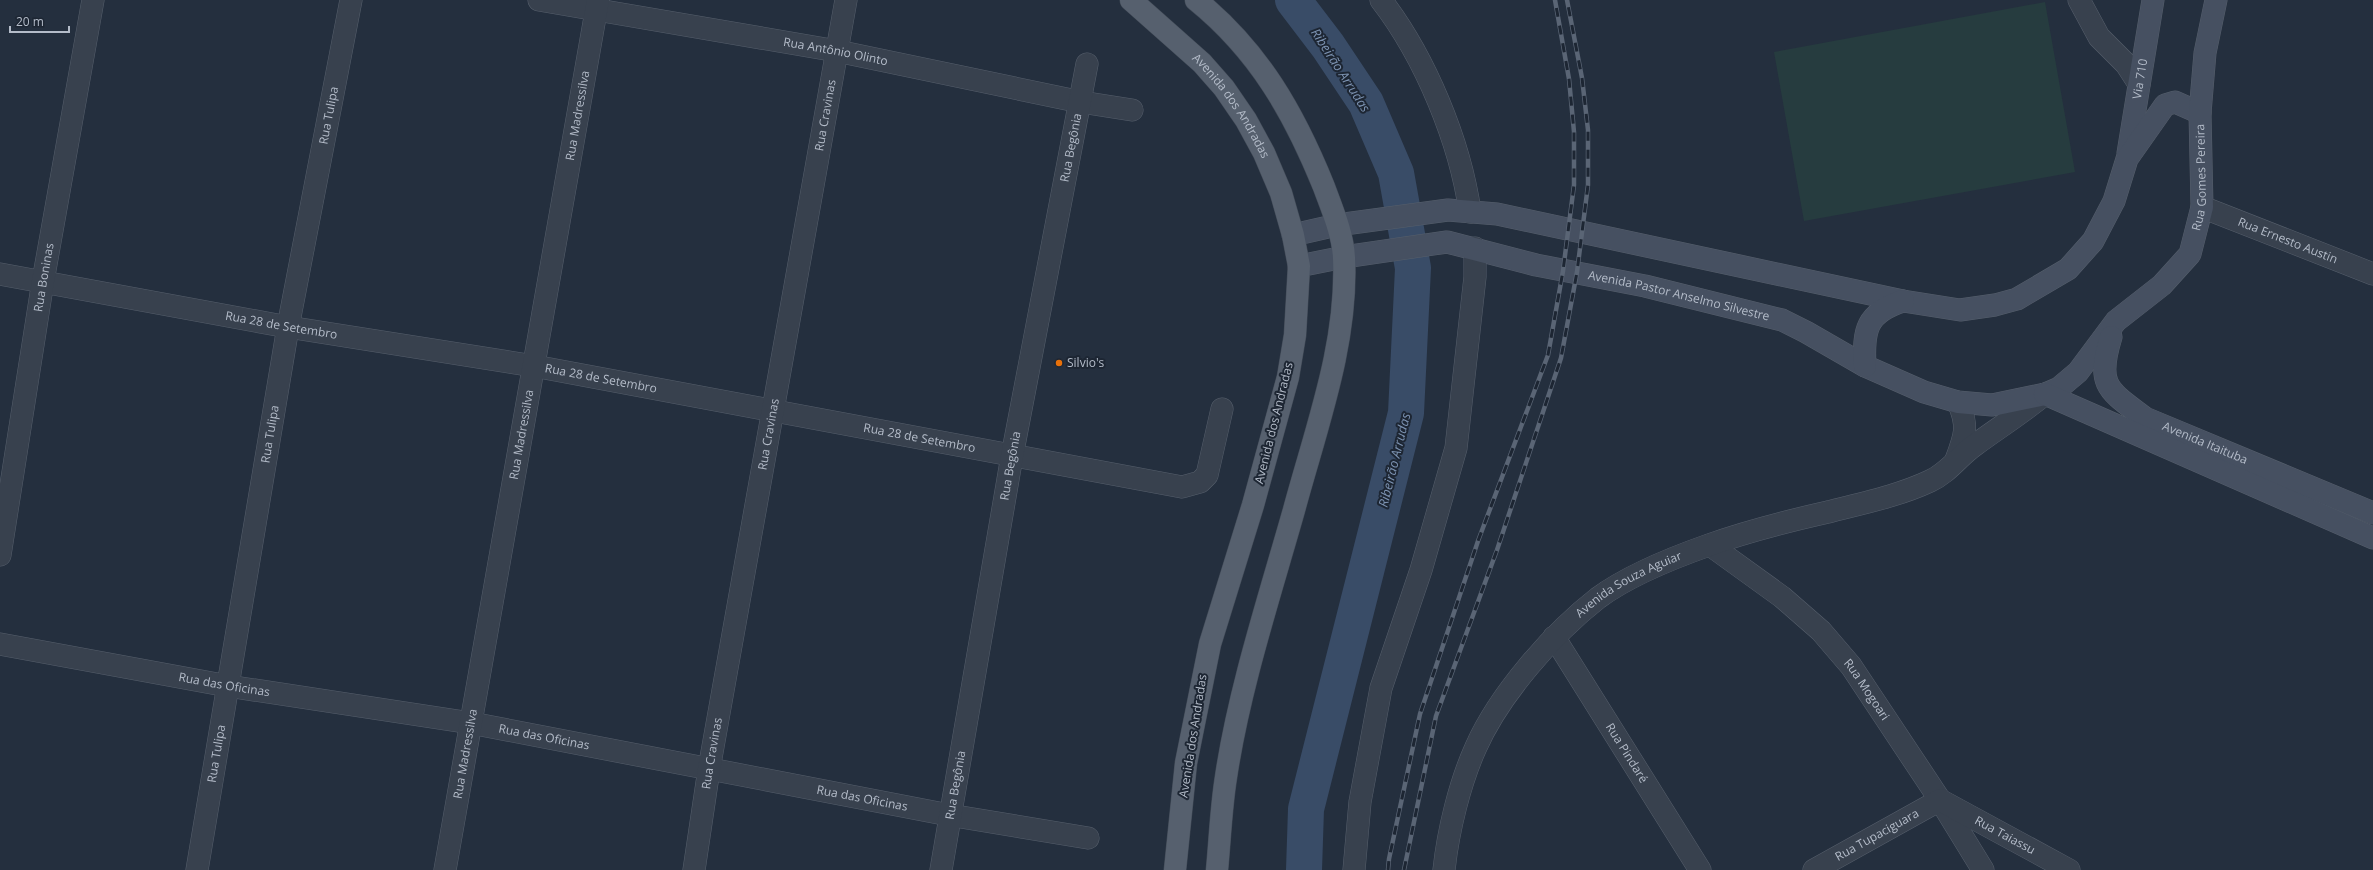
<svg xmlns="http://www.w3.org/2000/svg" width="2373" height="870" font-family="'Open Sans',sans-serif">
	<rect width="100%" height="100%" fill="#242f3e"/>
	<path fill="#263c3f" d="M 2045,2 L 2075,172 L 1804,221 L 1774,52 Z"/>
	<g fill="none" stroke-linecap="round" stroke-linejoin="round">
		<path stroke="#394c67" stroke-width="36" d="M 1293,0 L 1328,46 L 1366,103 L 1396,173 L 1413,268 L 1406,413 L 1306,809 L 1304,870"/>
		<g stroke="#565f6c" stroke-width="23">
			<g id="minor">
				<path id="s1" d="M 539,0 L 837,51 L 1081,102 L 1132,110"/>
				<path d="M 1381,0 C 1425,57 1460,141 1470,212"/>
				<path d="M 2079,0 L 2099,37 L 2126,64 L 2139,84"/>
				<path id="s2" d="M 2202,207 L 2373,274"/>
				<path id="s3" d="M 0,274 L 288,327 L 534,366 L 1182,487 L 1200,482 L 1207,475 L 1222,409"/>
				<path d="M 1956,460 C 1965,436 1969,426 1958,402"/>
				<path id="s4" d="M 1710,545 L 1782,597 L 1821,631 L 1851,666 L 1940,800 L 1983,870"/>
				<path id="s5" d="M 0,555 L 43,281 L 93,0"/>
				<path id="s6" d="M 1554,637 L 1700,870"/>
				<path id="s7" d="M 0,644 L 228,686 L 471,723 L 949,815 L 1088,838"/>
				<path id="s8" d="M 197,870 L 288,327 L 351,0"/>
				<path id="s9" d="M 445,870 L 598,0"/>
				<path id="s10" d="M 694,870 L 709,769 L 846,0"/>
				<path id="s11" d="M 941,870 L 1012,456 L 1087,64"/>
				<path d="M 1354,870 L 1360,802 L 1381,688 L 1421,570 L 1456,448 L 1475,277 L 1475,248"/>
				<path id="s12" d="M 1444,870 C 1448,831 1460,782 1476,747 C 1499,695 1553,633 1598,598 C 1629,575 1672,558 1709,545 C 1748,531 1788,521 1828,512 C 1863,503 1898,496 1930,481 C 1948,473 1959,456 1975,445 C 1998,428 2022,413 2045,394"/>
				<path id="s13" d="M 1814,870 L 1940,800 L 2069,870"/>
			</g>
		</g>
		<g stroke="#565f6c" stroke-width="23">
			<g id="secondary">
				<path id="s14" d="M 2128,153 L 2153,0"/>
				<path d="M 1293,235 L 1337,225 L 1448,210 L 1497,214 L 1903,301 L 1960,310 L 1995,305 L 2017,299 L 2068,269 L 2093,241 L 2114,201 L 2127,159 L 2165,105 L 2175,102 L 2200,113"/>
				<path id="s15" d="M 1299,266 L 1344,257 L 1447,242 L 1536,265 L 1645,286 L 1782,320 L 1806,332 L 1865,366 L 1924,392 L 1958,402 L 1992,405 L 2045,394 L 2059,388 L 2078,372 L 2116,321 L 2162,285 L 2190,254 L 2202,207 L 2200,113 L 2205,53 L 2216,0"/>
				<path id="s16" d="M 2111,337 C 2096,386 2108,390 2145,418 L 2373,513"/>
				<path d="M 1865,366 C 1863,330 1866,313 1903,301"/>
				<path d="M 2045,394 L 2373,538"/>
			</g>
		</g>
		<g stroke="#414a57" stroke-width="23">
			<g id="primary">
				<path id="s17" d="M 1131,0 L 1202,63 L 1224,88 L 1246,120 L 1264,153 L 1281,193 L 1293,235 L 1299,266 L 1295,335 L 1288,377 L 1253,505 L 1210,644 L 1186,763 L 1175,870"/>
				<path d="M 1196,0 C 1259,51 1294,113 1324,187 C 1332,209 1343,234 1344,258 C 1348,344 1316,428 1294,510 C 1270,595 1239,689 1226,777 C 1221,808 1220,839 1217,870"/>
			</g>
		</g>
		<use href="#minor" stroke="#38414e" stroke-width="22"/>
		<use href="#secondary" stroke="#465061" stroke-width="22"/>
		<use href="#primary" stroke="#56606e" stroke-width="22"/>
		<g stroke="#5a6575" stroke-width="4.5">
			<path id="rail" d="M 1388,870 L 1389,859 L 1420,714 L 1478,541 L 1548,355 L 1563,271 L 1574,185 L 1574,132 L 1569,79 L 1555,0
				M 1404,870 L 1436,716 L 1497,550 L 1561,358 L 1577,272 L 1588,185 L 1588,130 L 1582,78 L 1567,0"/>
		</g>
		<use href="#rail" stroke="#1d2633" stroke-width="3" stroke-dasharray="9" stroke-linecap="butt"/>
	</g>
	<circle fill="#e8710a" stroke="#1d2633" stroke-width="1.5" cx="1059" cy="363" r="4"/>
	<g text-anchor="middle" stroke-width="4" stroke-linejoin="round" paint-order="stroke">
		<g font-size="12" fill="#b4bcc9" stroke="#1d2633">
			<text dy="4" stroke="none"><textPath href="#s1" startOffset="301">Rua Antônio Olinto</textPath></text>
			<text dy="4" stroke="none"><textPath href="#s14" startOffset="75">Via 710</textPath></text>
			<text dy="4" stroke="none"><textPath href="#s17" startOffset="147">Avenida dos Andradas</textPath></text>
			<text dy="4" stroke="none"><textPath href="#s8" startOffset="766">Rua Tulipa</textPath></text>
			<text dy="4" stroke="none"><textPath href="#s9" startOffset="766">Rua Madressilva</textPath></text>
			<text dy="4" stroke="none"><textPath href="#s10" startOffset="766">Rua Cravinas</textPath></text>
			<text dy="4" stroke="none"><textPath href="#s11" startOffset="734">Rua Begônia</textPath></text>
			<text dy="4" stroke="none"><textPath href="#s15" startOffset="1059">Rua Gomes Pereira</textPath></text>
			<text dy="4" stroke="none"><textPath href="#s2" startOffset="92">Rua Ernesto Austin</textPath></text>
			<text dy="4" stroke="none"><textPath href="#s5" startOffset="281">Rua Boninas</textPath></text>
			<text dy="4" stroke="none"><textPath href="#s15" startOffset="388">Avenida Pastor Anselmo Silvestre</textPath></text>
			<text dy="4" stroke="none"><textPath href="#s3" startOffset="286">Rua 28 de Setembro</textPath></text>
			<text dy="4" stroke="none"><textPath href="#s3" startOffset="610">Rua 28 de Setembro</textPath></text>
			<text transform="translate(1274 423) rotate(-76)" y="4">Avenida dos Andradas</text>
			<text dy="4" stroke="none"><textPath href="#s8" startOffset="442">Rua Tulipa</textPath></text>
			<text dy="4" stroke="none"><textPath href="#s9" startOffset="442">Rua Madressilva</textPath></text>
			<text dy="4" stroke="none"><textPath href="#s10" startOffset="442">Rua Cravinas</textPath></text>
			<text dy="4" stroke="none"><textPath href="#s3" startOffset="934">Rua 28 de Setembro</textPath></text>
			<text dy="4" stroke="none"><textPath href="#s16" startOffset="164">Avenida Itaituba</textPath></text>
			<text dy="4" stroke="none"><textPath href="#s11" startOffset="410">Rua Begônia</textPath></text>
			<text dy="4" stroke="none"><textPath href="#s12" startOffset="355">Avenida Souza Aguiar</textPath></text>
			<text dy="4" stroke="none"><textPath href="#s7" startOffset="228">Rua das Oficinas</textPath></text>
			<text dy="4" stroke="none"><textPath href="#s4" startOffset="215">Rua Mogoari</textPath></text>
			<text transform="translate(1193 736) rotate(-81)" y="4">Avenida dos Andradas</text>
			<text dy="4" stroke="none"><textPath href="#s7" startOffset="552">Rua das Oficinas</textPath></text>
			<text dy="4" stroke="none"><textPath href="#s6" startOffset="137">Rua Pindaré</textPath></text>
			<text dy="4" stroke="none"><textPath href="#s8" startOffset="118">Rua Tulipa</textPath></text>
			<text dy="4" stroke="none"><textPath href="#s9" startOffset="118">Rua Madressilva</textPath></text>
			<text dy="4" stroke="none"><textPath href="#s10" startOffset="118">Rua Cravinas</textPath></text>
			<text dy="4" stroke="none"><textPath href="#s11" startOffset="86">Rua Begônia</textPath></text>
			<text dy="4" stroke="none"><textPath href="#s7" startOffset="876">Rua das Oficinas</textPath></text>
			<text dy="4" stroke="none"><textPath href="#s13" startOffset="72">Rua Tupaciguara</textPath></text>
			<text dy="4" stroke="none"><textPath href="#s13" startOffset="218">Rua Taiassu</textPath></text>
		</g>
		<g font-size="12" fill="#b4bcc9" stroke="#1d2633" text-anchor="start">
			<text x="1067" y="367">Silvio's</text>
		</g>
		<g font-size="13" font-style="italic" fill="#7c92b1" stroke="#1d2633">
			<text transform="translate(1341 70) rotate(57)" y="5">Ribeirão Arrudas</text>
			<text transform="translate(1394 460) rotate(-76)" y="5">Ribeirão Arrudas</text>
		</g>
	</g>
	<path d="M10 26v6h59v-6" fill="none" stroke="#b4bcc9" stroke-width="2"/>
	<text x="16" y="26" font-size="12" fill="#b4bcc9" stroke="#1d2633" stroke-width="3" paint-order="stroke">20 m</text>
</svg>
